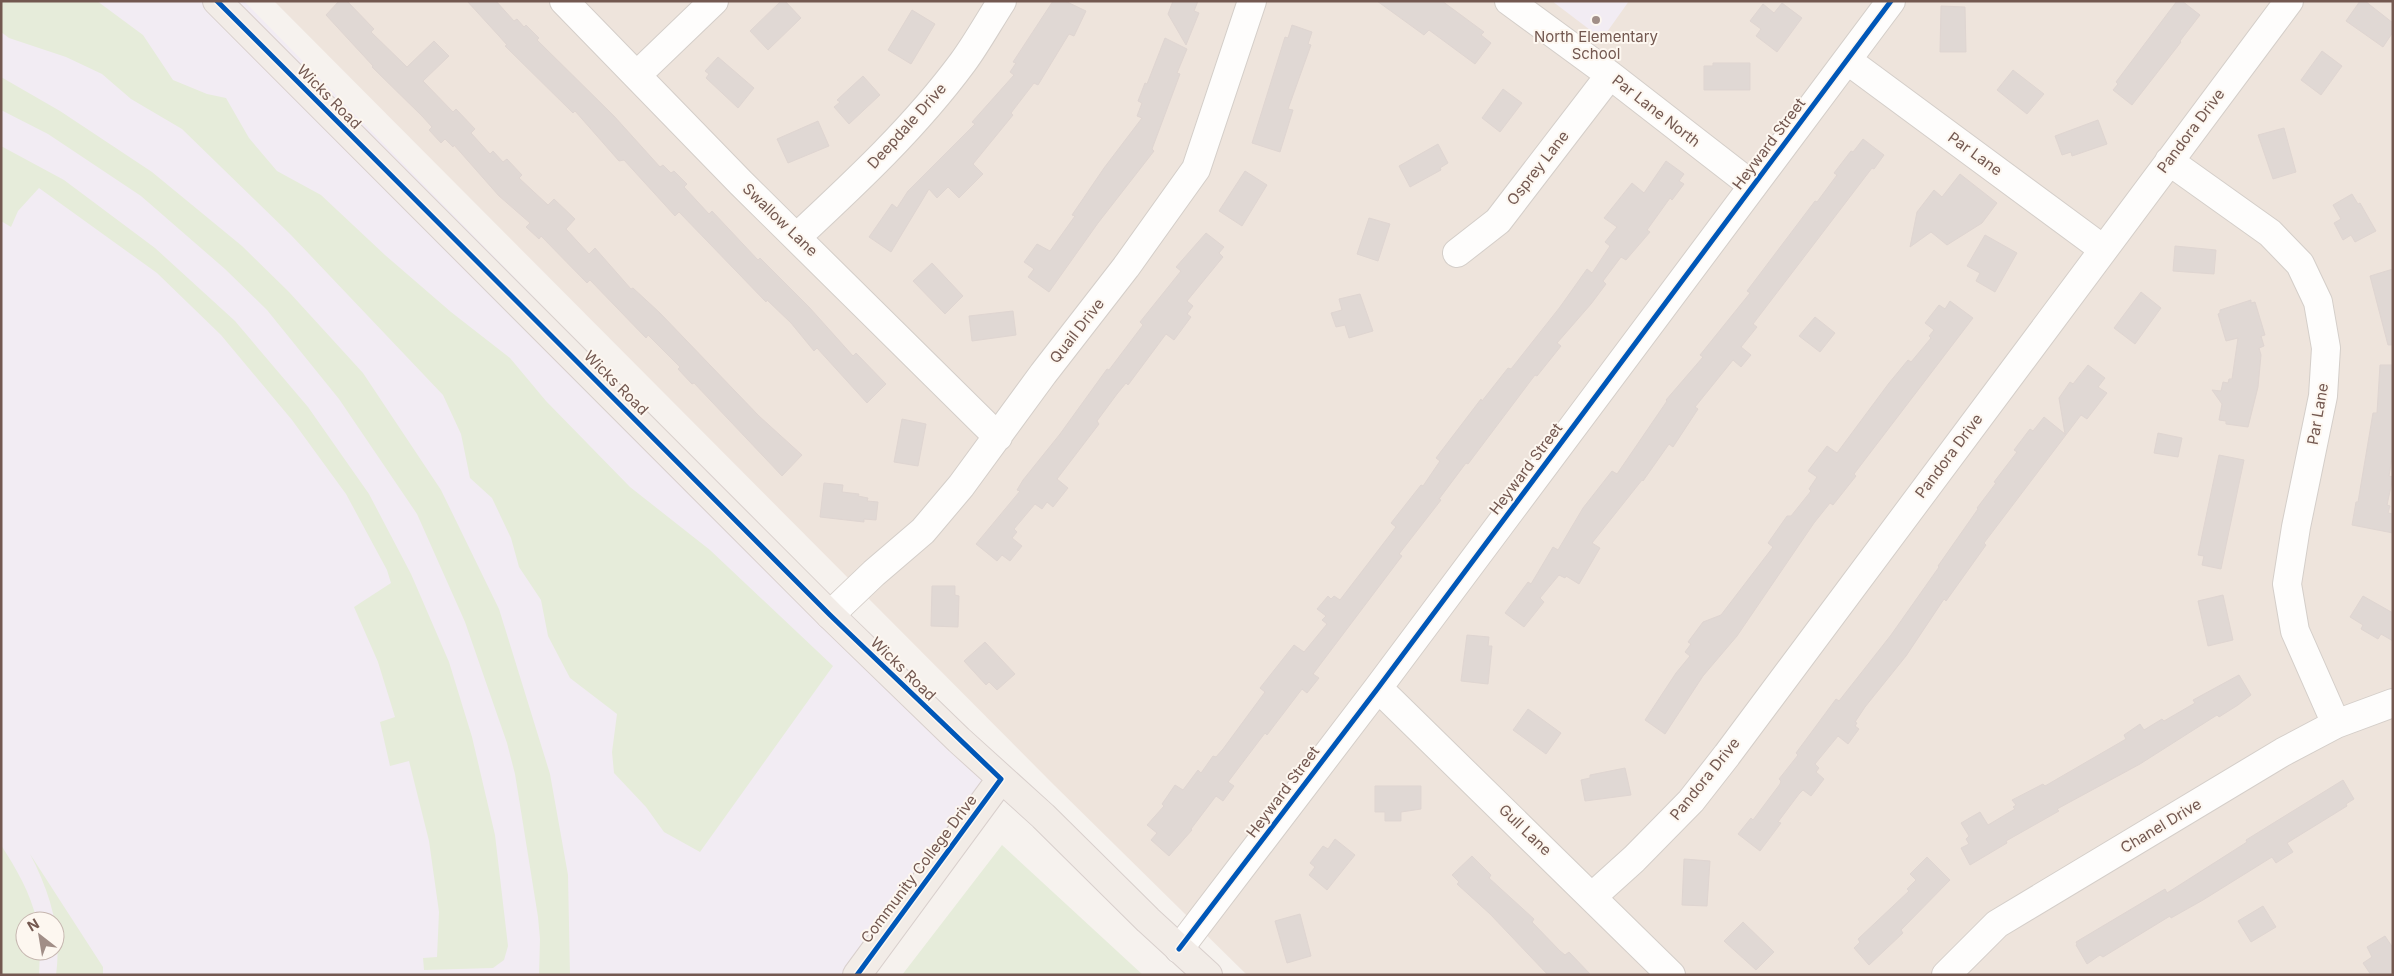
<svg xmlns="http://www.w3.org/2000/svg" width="2394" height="976" font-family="Inter,sans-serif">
	<rect width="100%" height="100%" fill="#f6f2ee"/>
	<path fill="#eee4dc" d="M 274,1 L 2393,1 L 2393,975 L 1247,975 L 1053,784 Z"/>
	<path fill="#f2ecf3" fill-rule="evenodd" d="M 1,1 L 244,1 L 657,423 L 844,612 L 1003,768 L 853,975 L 1,975 ZM 25,921 L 55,921 L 55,951 L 25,951 Z
		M 1552,1 L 1629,1 L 1602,39 Z"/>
	<path fill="#e6ecda" d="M 1,1 L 97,1 L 143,35 L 173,80 L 207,94 L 226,98 L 249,138 L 277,171 L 321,195 L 385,255 L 451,312 L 510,358 L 546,401 L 630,487 L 710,550 L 833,666 L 700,852 L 664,832 L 646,807 L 614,773 L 612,752 L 617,714 L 570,678 L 548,636 L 541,600 L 519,567 L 511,538 L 492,498 L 470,478 L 461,434 L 443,395 L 291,235 L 182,129 L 131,99 L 102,74 L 66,57 L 9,38 L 1,32 Z
		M 1,77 L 60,111 L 152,172 L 242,246 L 289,292 L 363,373 L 441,490 L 499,609 L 550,774 L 568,875 L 570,975 L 539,975 L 540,939 L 538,917 L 515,774 L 507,743 L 465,622 L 417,514 L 339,399 L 267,310 L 225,269 L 141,196 L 48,134 L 1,110 Z
		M 1,146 L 64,180 L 155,248 L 235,321 L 308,407 L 369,494 L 411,574 L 449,662 L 472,737 L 495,835 L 508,946 L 504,960 L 493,968 L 424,970 L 423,958 L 437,957 L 439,912 L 429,841 L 409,761 L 390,766 L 380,722 L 395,717 L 378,662 L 354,607 L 391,583 L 387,570 L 346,494 L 292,420 L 221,335 L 157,273 L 39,188 L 18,211 L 11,227 L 1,221 Z
		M 1,845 C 17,870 30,892 37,921 L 25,921 L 25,951 L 40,951 L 39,975 L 1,975 Z
		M 1002,845 L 1143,975 L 902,975 Z
		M 30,854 L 103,967 L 103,975 L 56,975 C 62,931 50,892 30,854 Z"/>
	<path fill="#e0d8d4" stroke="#dfd5d1" d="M 339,1 L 347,1 L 374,29 L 371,32 L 407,67 L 434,41 L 449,56 L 423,81 L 453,112 L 456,109 L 475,129 L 471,133 L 490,154 L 493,151 L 503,162 L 507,159 L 522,175 L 519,178 L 548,205 L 554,199 L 575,219 L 566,229 L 589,254 L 595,248 L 631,289 L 633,288 L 660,313 L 759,416 L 802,455 L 782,476 L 694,383 L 692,384 L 678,369 L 680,367 L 648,335 L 646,338 L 590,280 L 587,283 L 541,236 L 539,239 L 526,227 L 530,223 L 499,196 L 454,145 L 453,147 L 445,139 L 441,143 L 429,130 L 432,127 L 422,116 L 372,67 L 373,66 L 326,15 Z
		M 467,1 L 496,1 L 514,21 L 517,19 L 524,27 L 526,25 L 539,38 L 537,40 L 614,116 L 660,167 L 663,165 L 671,173 L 674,171 L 687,184 L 684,187 L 709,214 L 712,211 L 758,260 L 760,258 L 809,307 L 853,356 L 856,353 L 886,384 L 867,403 L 817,348 L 814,351 L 791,323 L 767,300 L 766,302 L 679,212 L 675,216 L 624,160 L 619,161 L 575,111 L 573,113 L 505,46 L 507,45 L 499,36 Z
		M 781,1 L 785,1 L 801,18 L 768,50 L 750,31 Z
		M 1053,1 L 1065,1 L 1086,11 L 1074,36 L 1069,34 L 1038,85 L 1034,83 L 1011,113 L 1013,115 L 973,164 L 983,174 L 959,198 L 948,187 L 937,198 L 929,189 L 891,252 L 869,237 L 892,204 L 897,208 L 908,191 L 975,124 L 972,122 L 1014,75 L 1010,72 L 1016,63 L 1013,62 Z
		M 1173,1 L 1198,1 L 1194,11 L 1199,13 L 1186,45 L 1168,14 Z
		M 1377,1 L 1442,1 L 1484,32 L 1481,35 L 1491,43 L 1475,64 L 1429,30 L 1424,35 Z
		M 2177,1 L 2182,1 L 2200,15 L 2180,41 L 2181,42 L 2132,105 L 2113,90 L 2118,84 L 2116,82 Z
		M 2360,1 L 2365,1 L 2393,23 L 2393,32 L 2383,47 L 2346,21 Z
		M 1782,3 L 1802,18 L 1777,52 L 1756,36 L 1761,29 L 1750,21 L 1763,4 L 1774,13 Z
		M 1941,6 L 1965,7 L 1966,52 L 1940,52 Z
		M 912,10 L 935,24 L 911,64 L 888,50 Z
		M 1292,25 L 1312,32 L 1308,44 L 1311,45 L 1288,109 L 1293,110 L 1280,152 L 1252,143 L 1285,37 L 1288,38 Z
		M 1165,38 L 1187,49 L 1177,73 L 1180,74 L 1152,149 L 1154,151 L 1098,223 L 1049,292 L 1028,277 L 1034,269 L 1024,262 L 1037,244 L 1050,251 L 1075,216 L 1072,215 L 1104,168 L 1142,118 L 1137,116 L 1142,103 L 1138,101 L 1145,83 L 1147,84 Z
		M 2322,51 L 2342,66 L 2321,95 L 2301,80 Z
		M 718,57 L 754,88 L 738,108 L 706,78 L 709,74 L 705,71 Z
		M 1713,63 L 1750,63 L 1750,90 L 1704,90 L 1704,66 L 1713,66 Z
		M 2013,70 L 2044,94 L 2027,114 L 1997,90 Z
		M 863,76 L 880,95 L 849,124 L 834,107 L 840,102 L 837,100 Z
		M 1503,89 L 1522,103 L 1500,132 L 1482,118 Z
		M 2098,120 L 2107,144 L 2072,156 L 2071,152 L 2062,155 L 2055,136 Z
		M 818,121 L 829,146 L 788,163 L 777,139 Z
		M 2284,128 L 2296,172 L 2273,179 L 2258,135 Z
		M 1863,139 L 1884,155 L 1874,169 L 1872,168 L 1753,324 L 1757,327 L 1741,347 L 1751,355 L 1741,367 L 1733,360 L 1695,407 L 1698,409 L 1673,447 L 1669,444 L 1643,481 L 1642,480 L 1592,543 L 1600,548 L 1579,584 L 1566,576 L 1565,578 L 1559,575 L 1540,598 L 1544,602 L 1524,627 L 1505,613 L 1528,582 L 1531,584 L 1553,547 L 1558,550 L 1583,508 L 1612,471 L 1617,474 L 1667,401 L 1666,400 L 1703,357 L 1700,355 L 1750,293 L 1747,291 L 1815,201 L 1817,202 L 1837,175 L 1834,173 L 1851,151 L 1853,152 Z
		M 1438,144 L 1448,163 L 1440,168 L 1441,170 L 1410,187 L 1399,166 Z
		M 1666,161 L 1684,174 L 1679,181 L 1684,184 L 1672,200 L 1670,198 L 1647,230 L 1650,232 L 1626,260 L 1621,257 L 1603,281 L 1606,284 L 1591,304 L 1557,343 L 1561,346 L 1537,376 L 1535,375 L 1468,464 L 1466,463 L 1439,499 L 1441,500 L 1399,554 L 1402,556 L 1313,674 L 1319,678 L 1307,693 L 1302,689 L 1267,735 L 1265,733 L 1228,782 L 1234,786 L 1223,801 L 1216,796 L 1191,829 L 1192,830 L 1169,856 L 1151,840 L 1157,833 L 1147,825 L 1164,806 L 1162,804 L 1175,785 L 1183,790 L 1198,770 L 1201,773 L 1213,756 L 1216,757 L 1223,749 L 1265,692 L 1260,688 L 1294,645 L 1304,652 L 1327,624 L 1322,620 L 1326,616 L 1317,609 L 1328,596 L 1331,599 L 1334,596 L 1340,600 L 1396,527 L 1391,523 L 1421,485 L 1423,486 L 1440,461 L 1436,458 L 1481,399 L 1482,401 L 1508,368 L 1511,369 L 1560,307 L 1587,269 L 1592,273 L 1610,246 L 1605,242 L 1617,227 L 1604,218 L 1632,183 L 1644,193 Z
		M 1245,171 L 1267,185 L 1242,226 L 1219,211 Z
		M 1960,174 L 1997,203 L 1982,223 L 1947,245 L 1931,232 L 1910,247 L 1917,212 L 1934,190 L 1942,197 Z
		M 2352,194 L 2358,204 L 2360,203 L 2376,231 L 2355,242 L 2351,235 L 2343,240 L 2334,223 L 2341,219 L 2333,205 Z
		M 1369,218 L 1390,224 L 1378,261 L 1357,254 Z
		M 1206,233 L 1224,247 L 1219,253 L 1223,257 L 1187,301 L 1193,306 L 1187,314 L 1191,317 L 1174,340 L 1166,334 L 1128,385 L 1126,383 L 1117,394 L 1097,421 L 1099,424 L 1057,479 L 1068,488 L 1053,507 L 1047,502 L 1042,509 L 1035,504 L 1014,529 L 1017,532 L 1012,538 L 1022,546 L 1010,561 L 1002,555 L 997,561 L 976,544 L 1020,491 L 1017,490 L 1023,480 L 1060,434 L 1107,369 L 1109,370 L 1143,325 L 1140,322 L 1181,271 L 1176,267 Z
		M 1985,235 L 2017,253 L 1995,292 L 1976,281 L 1980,273 L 1967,266 Z
		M 2175,246 L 2216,250 L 2214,274 L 2173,271 Z
		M 932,263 L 963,296 L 945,314 L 913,281 Z
		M 2393,269 L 2393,345 L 2388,345 L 2370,276 Z
		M 2141,292 L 2161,308 L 2135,344 L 2114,328 Z
		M 1360,294 L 1373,331 L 1349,338 L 1345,325 L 1336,327 L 1331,313 L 1342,310 L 1339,299 Z
		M 2251,300 L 2251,303 L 2255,302 L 2265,335 L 2261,336 L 2264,346 L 2259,348 L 2261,355 L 2258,387 L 2248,427 L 2226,424 L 2226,421 L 2219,420 L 2222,404 L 2212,390 L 2221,391 L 2223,382 L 2228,383 L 2229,379 L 2232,379 L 2238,338 L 2226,341 L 2218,314 L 2220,313 L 2220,310 Z
		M 1950,301 L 1973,318 L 1854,474 L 1856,476 L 1833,505 L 1830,503 L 1814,523 L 1737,636 L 1703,676 L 1665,734 L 1645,720 L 1676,673 L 1690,656 L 1685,652 L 1691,644 L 1688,642 L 1703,622 L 1721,615 L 1773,547 L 1768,543 L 1787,516 L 1791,516 L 1811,491 L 1809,489 L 1817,477 L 1808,471 L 1827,446 L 1837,453 L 1889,383 L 1908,360 L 1911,362 L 1931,338 L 1929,336 L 1934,330 L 1925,323 L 1939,305 L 1945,309 Z
		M 1013,311 L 1016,335 L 972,341 L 969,316 Z
		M 1815,317 L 1835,333 L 1820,352 L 1799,336 Z
		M 2088,365 L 2105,378 L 2098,387 L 2107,393 L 2087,419 L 2081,415 L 1984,543 L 1986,545 L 1946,601 L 1944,599 L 1906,656 L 1865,707 L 1855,722 L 1857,723 L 1855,726 L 1859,729 L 1848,744 L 1838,736 L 1815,764 L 1819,768 L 1816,772 L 1824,779 L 1811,796 L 1803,790 L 1799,794 L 1778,822 L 1781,823 L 1760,851 L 1738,834 L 1751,818 L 1753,820 L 1780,784 L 1781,781 L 1779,779 L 1798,755 L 1796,753 L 1836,699 L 1839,701 L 1891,635 L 1939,567 L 1938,566 L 1978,509 L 1977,508 L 1996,483 L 1994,482 L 2017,452 L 2014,450 L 2030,429 L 2033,431 L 2044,417 L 2065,434 L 2059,398 L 2070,382 L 2073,384 Z
		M 2380,365 L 2393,365 L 2393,452 L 2389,476 L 2393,477 L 2387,505 L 2390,506 L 2388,513 L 2393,514 L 2393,533 L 2352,525 L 2356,502 L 2358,502 L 2373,413 L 2377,413 Z
		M 902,419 L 926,424 L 918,466 L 894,462 Z
		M 2158,433 L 2182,438 L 2178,457 L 2154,453 Z
		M 2219,455 L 2244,460 L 2221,569 L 2202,565 L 2204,556 L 2198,555 Z
		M 824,483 L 843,485 L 842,492 L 859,494 L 858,496 L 868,498 L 867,501 L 878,502 L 876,520 L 864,519 L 864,522 L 820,517 Z
		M 932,586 L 955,586 L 955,595 L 959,596 L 958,627 L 931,626 Z
		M 2223,595 L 2233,640 L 2208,646 L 2198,601 Z
		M 2363,596 L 2393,613 L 2393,641 L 2381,634 L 2378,639 L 2361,629 L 2363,625 L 2350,617 Z
		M 1467,635 L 1489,637 L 1488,646 L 1492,646 L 1488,684 L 1461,681 Z
		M 985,642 L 1015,674 L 997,690 L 989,682 L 986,685 L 964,661 Z
		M 2239,675 L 2251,695 L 2238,705 L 2219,717 L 2217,715 L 2140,764 L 2057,809 L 2059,811 L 2006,841 L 2007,843 L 1970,865 L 1961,848 L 1969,844 L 1966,839 L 1969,836 L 1961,823 L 1980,812 L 1988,825 L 2015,809 L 2013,807 L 2016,805 L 2012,800 L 2043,784 L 2045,786 L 2126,739 L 2124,735 L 2140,724 L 2144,730 L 2162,719 L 2164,721 L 2195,703 L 2193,700 Z
		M 1528,709 L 1561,733 L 1546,754 L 1513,730 Z
		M 1625,768 L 1631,795 L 1585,801 L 1581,780 L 1590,778 L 1590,775 Z
		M 2343,780 L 2354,799 L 2346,804 L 2347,806 L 2287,843 L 2293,852 L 2276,863 L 2272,857 L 2203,900 L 2171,918 L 2170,916 L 2103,957 L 2100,955 L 2087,964 L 2076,945 L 2077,944 L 2076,942 L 2165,889 L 2167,893 L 2247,842 L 2246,840 Z
		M 1375,786 L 1421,786 L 1421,809 L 1401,812 L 1401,821 L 1385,821 L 1385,812 L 1375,812 Z
		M 1335,839 L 1355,855 L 1327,890 L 1309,875 L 1315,867 L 1310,863 L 1323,846 L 1328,849 Z
		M 1472,856 L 1491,875 L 1489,878 L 1534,919 L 1532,922 L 1560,951 L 1565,955 L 1569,952 L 1591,975 L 1548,975 L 1490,914 L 1457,884 L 1459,882 L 1452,875 Z
		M 1927,857 L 1950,880 L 1901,930 L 1903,933 L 1869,965 L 1854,948 L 1860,942 L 1858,939 L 1909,891 L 1907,889 L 1916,880 L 1910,874 Z
		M 1684,859 L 1710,861 L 1707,906 L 1682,905 Z
		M 2263,906 L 2276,927 L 2251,942 L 2238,921 Z
		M 1300,914 L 1311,956 L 1287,963 L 1275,921 Z
		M 1743,922 L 1774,952 L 1756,970 L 1724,941 Z
		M 2385,936 L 2393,948 L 2393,975 L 2371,975 L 2363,963 L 2372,957 L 2367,947 Z"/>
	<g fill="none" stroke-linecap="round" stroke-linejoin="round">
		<g stroke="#d4cec9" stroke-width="30">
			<path id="minor" d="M 564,1 L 741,183 L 998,437
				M 1509,1 L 1610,75 L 1753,186
				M 1847,60 L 2103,249
				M 638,74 L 714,1
				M 2169,161 L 2270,233 L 2300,264 L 2318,302 L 2326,348 L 2323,396 L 2296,527 L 2287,584 L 2295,631 L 2336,724
				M 797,237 C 856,182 915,127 963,62 C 977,43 989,21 1002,1
				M 1457,253 L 1498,221 L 1610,75
				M 830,615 L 874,573 L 923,531 L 961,486 L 1043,374 L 1126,267 L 1196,169 L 1252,1
				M 1378,688 L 1671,975
				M 1593,896 L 1634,859 L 1691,801 L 1727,755 L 2289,1
				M 1179,949 L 1378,688 L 1891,1
				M 1946,975 L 1997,924 L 2283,752 L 2336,724 L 2393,703"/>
		</g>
		<g stroke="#d8cfcc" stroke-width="30">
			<path id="major" d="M 217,1 L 830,615 L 959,740 L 1043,816 L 1148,920 L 1208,975
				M 857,975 L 1001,779"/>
		</g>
		<use href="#minor" stroke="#fefdfc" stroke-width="28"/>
		<use href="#major" stroke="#f2ece7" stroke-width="28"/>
		<g stroke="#fdf7f0" stroke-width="8">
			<path id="cycleway" d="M 217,1 L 830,615 L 1001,779 L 857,975
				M 1179,949 L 1378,688 L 1891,1"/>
		</g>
		<use href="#cycleway" stroke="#0057b8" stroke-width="5"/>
	</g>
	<circle fill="#a18e87" stroke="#fdf7f0" stroke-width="2" cx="1596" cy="20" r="5"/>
	<g text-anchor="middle" stroke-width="4" stroke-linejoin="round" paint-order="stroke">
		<g font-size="15" fill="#735850" stroke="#fdf7f0">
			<text x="1596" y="42">North Elementary<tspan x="1596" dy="17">School</tspan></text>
		</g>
		<g font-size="15" fill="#735850" stroke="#fdf7f0">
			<text transform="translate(329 97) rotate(45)" y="5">Wicks Road</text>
			<text transform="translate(1656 111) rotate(38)" y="5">Par Lane North</text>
			<text transform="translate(907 126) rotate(-48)" y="5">Deepdale Drive</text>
			<text transform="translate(2191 131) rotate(-53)" y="5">Pandora Drive</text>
			<text transform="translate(1769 144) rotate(-53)" y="5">Heyward Street</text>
			<text transform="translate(1975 154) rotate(36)" y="5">Par Lane</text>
			<text transform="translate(1538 168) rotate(-52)" y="5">Osprey Lane</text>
			<text transform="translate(780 220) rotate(44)" y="5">Swallow Lane</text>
			<text transform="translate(1077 331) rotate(-52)" y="5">Quail Drive</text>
			<text transform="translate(616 383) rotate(45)" y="5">Wicks Road</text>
			<text transform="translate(2318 414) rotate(-80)" y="5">Par Lane</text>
			<text transform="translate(1949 456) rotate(-53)" y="5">Pandora Drive</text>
			<text transform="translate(1526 469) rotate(-53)" y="5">Heyward Street</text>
			<text transform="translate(903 669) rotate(44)" y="5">Wicks Road</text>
			<text transform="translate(1705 779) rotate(-51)" y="5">Pandora Drive</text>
			<text transform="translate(1283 792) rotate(-53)" y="5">Heyward Street</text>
			<text transform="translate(2161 826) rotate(-31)" y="5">Chanel Drive</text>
			<text transform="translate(1525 830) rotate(44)" y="5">Gull Lane</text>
			<text transform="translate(919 869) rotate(-53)" y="5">Community College Drive</text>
		</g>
	</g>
	<rect width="2394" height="976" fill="none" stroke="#735850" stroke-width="5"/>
	<g transform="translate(40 936) rotate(329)"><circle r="24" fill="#fdf7f0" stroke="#c6b7b0"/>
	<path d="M0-4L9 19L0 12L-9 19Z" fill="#a18e87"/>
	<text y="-8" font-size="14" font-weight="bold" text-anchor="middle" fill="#735850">N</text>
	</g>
</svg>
